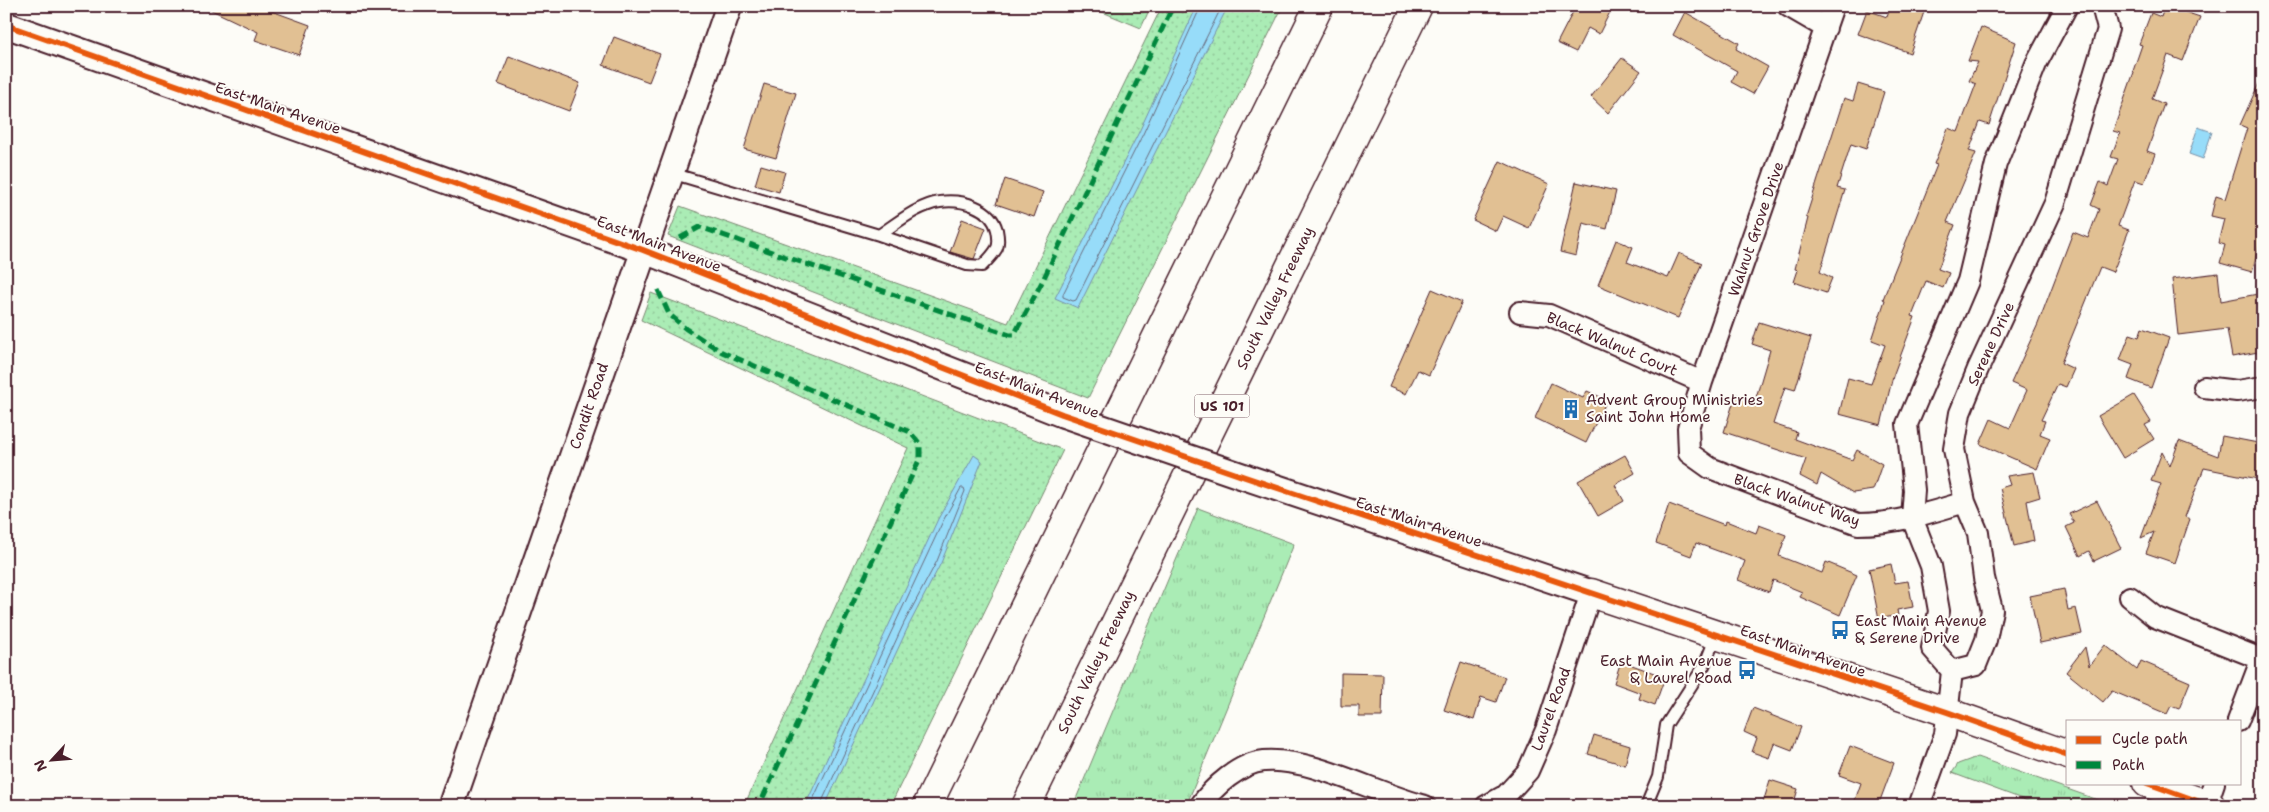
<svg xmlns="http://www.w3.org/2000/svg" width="2269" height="812" font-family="'Shantell Sans',sans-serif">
	<defs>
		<pattern id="grass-tufts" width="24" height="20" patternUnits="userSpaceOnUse" patternTransform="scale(1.25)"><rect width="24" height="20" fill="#aaecb5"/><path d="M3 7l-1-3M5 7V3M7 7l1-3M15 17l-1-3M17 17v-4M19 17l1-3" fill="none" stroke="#94ca9c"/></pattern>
		<pattern id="park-dots" width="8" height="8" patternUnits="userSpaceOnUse" patternTransform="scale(1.25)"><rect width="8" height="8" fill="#aaecb5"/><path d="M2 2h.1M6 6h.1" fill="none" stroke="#94ca9c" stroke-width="1.8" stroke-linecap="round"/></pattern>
	</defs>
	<rect width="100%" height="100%" fill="#fdfcf7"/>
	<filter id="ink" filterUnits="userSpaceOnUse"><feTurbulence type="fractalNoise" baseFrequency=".02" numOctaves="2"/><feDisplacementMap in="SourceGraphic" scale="10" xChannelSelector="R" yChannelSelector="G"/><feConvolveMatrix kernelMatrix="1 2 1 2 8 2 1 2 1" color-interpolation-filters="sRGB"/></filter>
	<g filter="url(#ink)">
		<path fill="url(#grass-tufts)" stroke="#7a8670" d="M 1198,508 L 1294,544 L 1186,806 L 1073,806 Z
			M 1977,757 L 2115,806 L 2041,806 L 1952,773 L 1958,764 Z"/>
		<path fill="url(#park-dots)" stroke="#7a8670" d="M 1088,6 L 1151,6 L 1141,28 Z
			M 1162,6 L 1283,6 L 1088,398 L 668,236 L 680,206 L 1008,323 Z
			M 651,293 L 1063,450 L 890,806 L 744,806 L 908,448 L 641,320 Z"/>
		<path fill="#97dcf9" stroke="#7890a7" d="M 1197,6 L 1228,6 L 1078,308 L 1055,298 L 1139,132 Z
			M 2198,127 L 2212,132 L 2203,159 L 2189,154 Z
			M 974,455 L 982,461 L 941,563 L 909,625 L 825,806 L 805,806 L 938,519 Z"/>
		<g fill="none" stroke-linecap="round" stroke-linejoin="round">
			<path stroke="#696b7d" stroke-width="1" d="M 1201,6 L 1143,134 L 1063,294 L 1063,297 L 1073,301 L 1076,300 L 1222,6
				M 810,806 L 943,521 L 961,488 L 964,488 L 965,491 L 937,561 L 904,623 L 820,806"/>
		</g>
		<path fill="#e1c093" stroke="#4a1f2b" d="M 203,6 L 258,6 L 310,25 L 299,55 L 255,40 L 258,32 Z
			M 1576,6 L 1613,6 L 1599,34 L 1588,28 L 1576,52 L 1557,43 Z
			M 1891,6 L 1918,6 L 1925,9 L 1910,53 L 1858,34 L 1867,10 L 1887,17 Z
			M 2165,6 L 2189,6 L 2185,12 L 2200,17 L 2183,61 L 2168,55 L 2152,99 L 2164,104 L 2147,151 L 2155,154 L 2144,183 L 2135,180 L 2118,226 L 2129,230 L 2113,272 L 2100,267 L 2061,363 L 2074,369 L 2066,387 L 2058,384 L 2041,420 L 2045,421 L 2040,434 L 2050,438 L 2037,469 L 1980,444 L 1991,419 L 2010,428 L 2027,390 L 2011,383 L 2038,324 L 2073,232 L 2088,238 L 2099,209 L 2091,205 L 2100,182 L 2108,186 L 2118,159 L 2111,157 L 2120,133 L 2113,131 L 2134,72 L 2133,71 L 2142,45 L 2139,44 L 2151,13 L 2161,17 Z
			M 1685,12 L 1739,43 L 1736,49 L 1768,67 L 1753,94 L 1731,82 L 1737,71 L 1673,35 Z
			M 1981,27 L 2016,42 L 1989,125 L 1980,122 L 1969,151 L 1976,153 L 1947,222 L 1955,225 L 1938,269 L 1949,273 L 1943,288 L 1926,281 L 1912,316 L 1915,317 L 1893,376 L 1881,425 L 1839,414 L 1848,378 L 1871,384 L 1885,345 L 1872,340 L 1885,300 L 1883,299 L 1937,165 L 1934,164 L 1948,128 L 1958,132 L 1976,84 L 1969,81 L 1978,62 L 1968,61 Z
			M 614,37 L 660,54 L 649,82 L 603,65 Z
			M 509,56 L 580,83 L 569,111 L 498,84 Z
			M 1622,58 L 1641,71 L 1608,113 L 1591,97 Z
			M 2263,74 L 2263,231 L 2252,272 L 2220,263 L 2225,245 L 2218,243 L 2224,219 L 2211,216 L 2216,196 L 2225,199 L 2247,128 L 2240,125 Z
			M 764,84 L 796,93 L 776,158 L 744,149 Z
			M 1858,84 L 1884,92 L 1866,149 L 1851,144 L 1837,188 L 1845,190 L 1820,272 L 1832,278 L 1826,293 L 1794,282 L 1798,270 L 1795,269 L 1808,218 L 1806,217 L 1844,98 L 1853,101 Z
			M 1500,161 L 1549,184 L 1529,228 L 1503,216 L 1496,231 L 1473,220 Z
			M 761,165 L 785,172 L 779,192 L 755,185 Z
			M 1005,179 L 1043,192 L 1034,217 L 996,204 Z
			M 1576,182 L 1616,191 L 1607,229 L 1583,223 L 1576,256 L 1560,252 Z
			M 962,219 L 986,228 L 974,259 L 950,252 Z
			M 1616,240 L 1633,247 L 1627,262 L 1668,278 L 1679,253 L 1702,263 L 1678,318 L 1598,285 Z
			M 2218,273 L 2221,301 L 2263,293 L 2263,351 L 2232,357 L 2227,329 L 2178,335 L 2172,279 Z
			M 1432,289 L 1462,302 L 1429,375 L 1418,370 L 1406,394 L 1389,387 Z
			M 1759,322 L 1811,338 L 1795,390 L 1785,387 L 1773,424 L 1797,432 L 1795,439 L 1852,460 L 1857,450 L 1882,464 L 1873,490 L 1853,493 L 1821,474 L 1817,485 L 1800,476 L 1806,459 L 1724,432 L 1736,394 L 1755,401 L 1770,350 L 1752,344 Z
			M 2142,328 L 2169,338 L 2151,388 L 2128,379 L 2133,365 L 2120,360 L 2130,334 L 2139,337 Z
			M 1551,383 L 1583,398 L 1587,391 L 1607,400 L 1586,443 L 1535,418 Z
			M 2134,395 L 2151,422 L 2145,425 L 2154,439 L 2123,458 L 2098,416 Z
			M 2222,436 L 2263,444 L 2263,480 L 2204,468 L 2185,517 L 2190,519 L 2175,563 L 2146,553 L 2154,532 L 2141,538 L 2161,484 L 2151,481 L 2162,452 L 2170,466 L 2179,441 L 2218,456 Z
			M 1625,455 L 1635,473 L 1615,485 L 1624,501 L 1598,516 L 1578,481 Z
			M 2034,472 L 2040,497 L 2027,501 L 2034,541 L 2014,546 L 2000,488 L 2010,485 L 2007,476 Z
			M 2097,501 L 2121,548 L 2094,561 L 2089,551 L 2080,556 L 2066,527 L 2074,523 L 2069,514 Z
			M 1669,504 L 1725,525 L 1726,521 L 1756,533 L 1759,525 L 1786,535 L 1779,556 L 1822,573 L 1826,562 L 1857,575 L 1840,615 L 1800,597 L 1802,592 L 1773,580 L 1769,592 L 1738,580 L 1745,561 L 1696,543 L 1691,556 L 1656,543 Z
			M 1891,564 L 1895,583 L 1908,581 L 1913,607 L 1897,610 L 1898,615 L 1879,619 L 1869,569 Z
			M 2064,589 L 2068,610 L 2076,608 L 2082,634 L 2040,643 L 2030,596 Z
			M 2105,645 L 2137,670 L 2141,661 L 2190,682 L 2179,709 L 2171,706 L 2167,714 L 2112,691 L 2103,702 L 2066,672 L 2085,647 L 2089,666 Z
			M 1621,661 L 1665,677 L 1655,705 L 1639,699 L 1641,693 L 1614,683 Z
			M 1461,662 L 1505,677 L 1496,702 L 1481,697 L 1474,720 L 1444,710 Z
			M 1341,673 L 1383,674 L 1382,717 L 1359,717 L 1359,706 L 1341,706 Z
			M 1753,708 L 1801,727 L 1792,750 L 1774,743 L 1769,758 L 1752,752 L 1757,738 L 1744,732 Z
			M 1594,735 L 1630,746 L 1625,765 L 1588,754 Z
			M 1850,746 L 1894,763 L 1878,806 L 1853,806 L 1861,783 L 1839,775 Z
			M 1770,780 L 1798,789 L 1793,806 L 1762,806 Z"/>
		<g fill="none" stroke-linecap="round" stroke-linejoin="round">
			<g stroke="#4a1f2b" stroke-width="14">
				<path id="service" d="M 671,173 L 879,235 L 967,265 L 982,266 C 987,261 993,255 997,248 C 999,243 998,235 997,230 C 991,207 962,199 940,202 C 918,205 897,223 879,235
					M 1646,806 L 1658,777 L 1666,725 L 1704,666 L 1716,636"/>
			</g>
			<g stroke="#4a1f2b" stroke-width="24">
				<path id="minor" d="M 1788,6 L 1826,28
					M 1833,6 L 1702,382 L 1688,428 L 1689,453 L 1710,468 L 1858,524 C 1895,524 1929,513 1965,502
					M 1520,312 L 1549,315 L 1702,382
					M 2204,387 L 2237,391 L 2263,387
					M 2130,597 L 2155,617 L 2261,659
					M 1952,671 L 1976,665 L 1986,640 L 1992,610 L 1984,578 L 1978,533 L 1965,502 L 1954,449 L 1960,413 L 1978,369 L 2055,203 L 2108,29 L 2102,6
					M 2238,721 L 2263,655
					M 1200,806 C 1213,787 1240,763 1264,761 C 1312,757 1377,794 1425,806
					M 1486,806 L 1506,795 L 1528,771 L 1546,730 L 1591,593
					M 1919,806 L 1945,734 L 1952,671 L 1932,648 L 1939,611 L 1931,566 L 1912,518 L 1914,490 L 1907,424 L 1968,281 L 1996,164 L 2036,64 L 2067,6
					M 2206,806 L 2214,783"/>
			</g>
			<g stroke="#4a1f2b" stroke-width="29">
				<path id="tertiary" d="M 6,25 L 643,250 L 1062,414
					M 1245,477 L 1591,593
					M 451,806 L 729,6"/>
			</g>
			<g stroke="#4a1f2b" stroke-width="31">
				<path id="secondary" d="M 1591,593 L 1947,712 L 2068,755
					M 2147,783 L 2211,806"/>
			</g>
			<g stroke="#4a1f2b" stroke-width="31">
				<path id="motorway" d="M 927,806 L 1319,6
					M 1026,806 L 1418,6"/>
			</g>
			<use href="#service" stroke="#fdfcf7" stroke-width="10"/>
			<use href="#minor" stroke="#fdfcf7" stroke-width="20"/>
			<use href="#tertiary" stroke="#fdfcf7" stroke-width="25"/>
			<use href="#secondary" stroke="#fdfcf7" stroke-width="28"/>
			<use href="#motorway" stroke="#fdfcf7" stroke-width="28"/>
			<g stroke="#4a1f2b" stroke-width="29" stroke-linecap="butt">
				<path id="tertiary-bridge" d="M 1062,414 L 1245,477"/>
			</g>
			<use href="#tertiary-bridge" stroke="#fdfcf7" stroke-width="25"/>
			<path stroke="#00873e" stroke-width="5" stroke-dasharray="10 5" stroke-linecap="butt" d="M 680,238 L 700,227 L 1010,335 L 1014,335 L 1042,282 L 1173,6
				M 658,290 L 669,314 L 686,329 L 722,352 L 910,432 L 920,444 L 920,458 L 759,806"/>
			<g stroke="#fdfcf7" stroke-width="9">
				<path id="cycleway" d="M 6,25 L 643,250 L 1062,414 L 1245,477 L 1947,712 L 2068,755
					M 2147,783 L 2211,806"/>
			</g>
			<use href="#cycleway" stroke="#e8590c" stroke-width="6"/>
		</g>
	</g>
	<defs>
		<g id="building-bare" transform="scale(1.5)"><path d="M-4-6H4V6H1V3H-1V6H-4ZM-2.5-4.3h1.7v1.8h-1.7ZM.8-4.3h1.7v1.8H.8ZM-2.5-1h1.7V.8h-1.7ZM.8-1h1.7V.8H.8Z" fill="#1f6fb2" stroke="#fdfcf7" stroke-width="2.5" paint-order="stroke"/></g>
		<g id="bus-bare" transform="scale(1.5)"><path d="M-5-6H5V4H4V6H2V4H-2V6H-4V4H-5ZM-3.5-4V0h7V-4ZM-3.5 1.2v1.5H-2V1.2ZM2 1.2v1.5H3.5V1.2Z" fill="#1f6fb2" stroke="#fdfcf7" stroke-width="2.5" paint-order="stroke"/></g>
	</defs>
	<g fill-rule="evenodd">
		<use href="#building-bare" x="1571" y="409"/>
		<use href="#bus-bare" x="1840" y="630"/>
		<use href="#bus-bare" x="1747" y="670"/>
	</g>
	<g text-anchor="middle" stroke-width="4" stroke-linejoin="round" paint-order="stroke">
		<rect fill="#fdfcf7" stroke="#806168" stroke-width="1" x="1194.5" y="394.5" width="55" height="23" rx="4"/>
		<g font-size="14" font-weight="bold" fill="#4a1f2b">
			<text x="1222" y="411">US 101</text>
		</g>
		<g font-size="15" fill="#4a1f2b" stroke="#fdfcf7">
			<text transform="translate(278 108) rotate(19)" y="5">East Main Avenue</text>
			<text transform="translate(1756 229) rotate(-71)" y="5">Walnut Grove Drive</text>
			<text transform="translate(659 244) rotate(21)" y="5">East Main Avenue</text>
			<text transform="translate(1275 298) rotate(-64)" y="5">South Valley Freeway</text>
			<text transform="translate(1612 344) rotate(23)" y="5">Black Walnut Court</text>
			<text transform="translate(1991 344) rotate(-65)" y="5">Serene Drive</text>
			<text transform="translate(1037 390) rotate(21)" y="5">East Main Avenue</text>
			<text transform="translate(589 406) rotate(-71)" y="5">Condit Road</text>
			<text transform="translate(1797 500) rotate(19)" y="5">Black Walnut Way</text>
			<text transform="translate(1419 522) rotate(18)" y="5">East Main Avenue</text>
			<text transform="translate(1803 651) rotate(19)" y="5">East Main Avenue</text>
			<text transform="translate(1096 662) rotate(-64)" y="5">South Valley Freeway</text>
			<text transform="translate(1551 709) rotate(-70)" y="5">Laurel Road</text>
		</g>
		<g font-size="15" fill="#4a1f2b" stroke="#fdfcf7" text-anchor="start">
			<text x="1586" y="405">Advent Group Ministries<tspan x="1586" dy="17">Saint John Home</tspan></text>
			<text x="1855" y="626">East Main Avenue<tspan x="1855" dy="17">&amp; Serene Drive</tspan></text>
			<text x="1732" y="666" text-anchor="end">East Main Avenue<tspan x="1732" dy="17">&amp; Laurel Road</tspan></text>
		</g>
	</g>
	<rect width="2269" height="812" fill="none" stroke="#fdfcf7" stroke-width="25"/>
	<rect x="12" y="12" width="2244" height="787" fill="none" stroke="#4a1f2b" stroke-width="2" filter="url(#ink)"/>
	<rect x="2066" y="720" width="175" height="65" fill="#fdfcf7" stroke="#b5a4a5"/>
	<rect x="2076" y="736" width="25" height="8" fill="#e8590c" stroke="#b5a4a5"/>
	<text x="2112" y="744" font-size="15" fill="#4a1f2b">Cycle path</text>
	<rect x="2076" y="761" width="25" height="8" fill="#00873e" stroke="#b5a4a5"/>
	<text x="2112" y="770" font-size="15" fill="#4a1f2b">Path</text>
	<g transform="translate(52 760) rotate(244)" stroke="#fdfcf7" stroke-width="4" paint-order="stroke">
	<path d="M0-4L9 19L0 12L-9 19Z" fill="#4a1f2b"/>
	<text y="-8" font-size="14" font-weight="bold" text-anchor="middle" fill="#4a1f2b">N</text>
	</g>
</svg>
